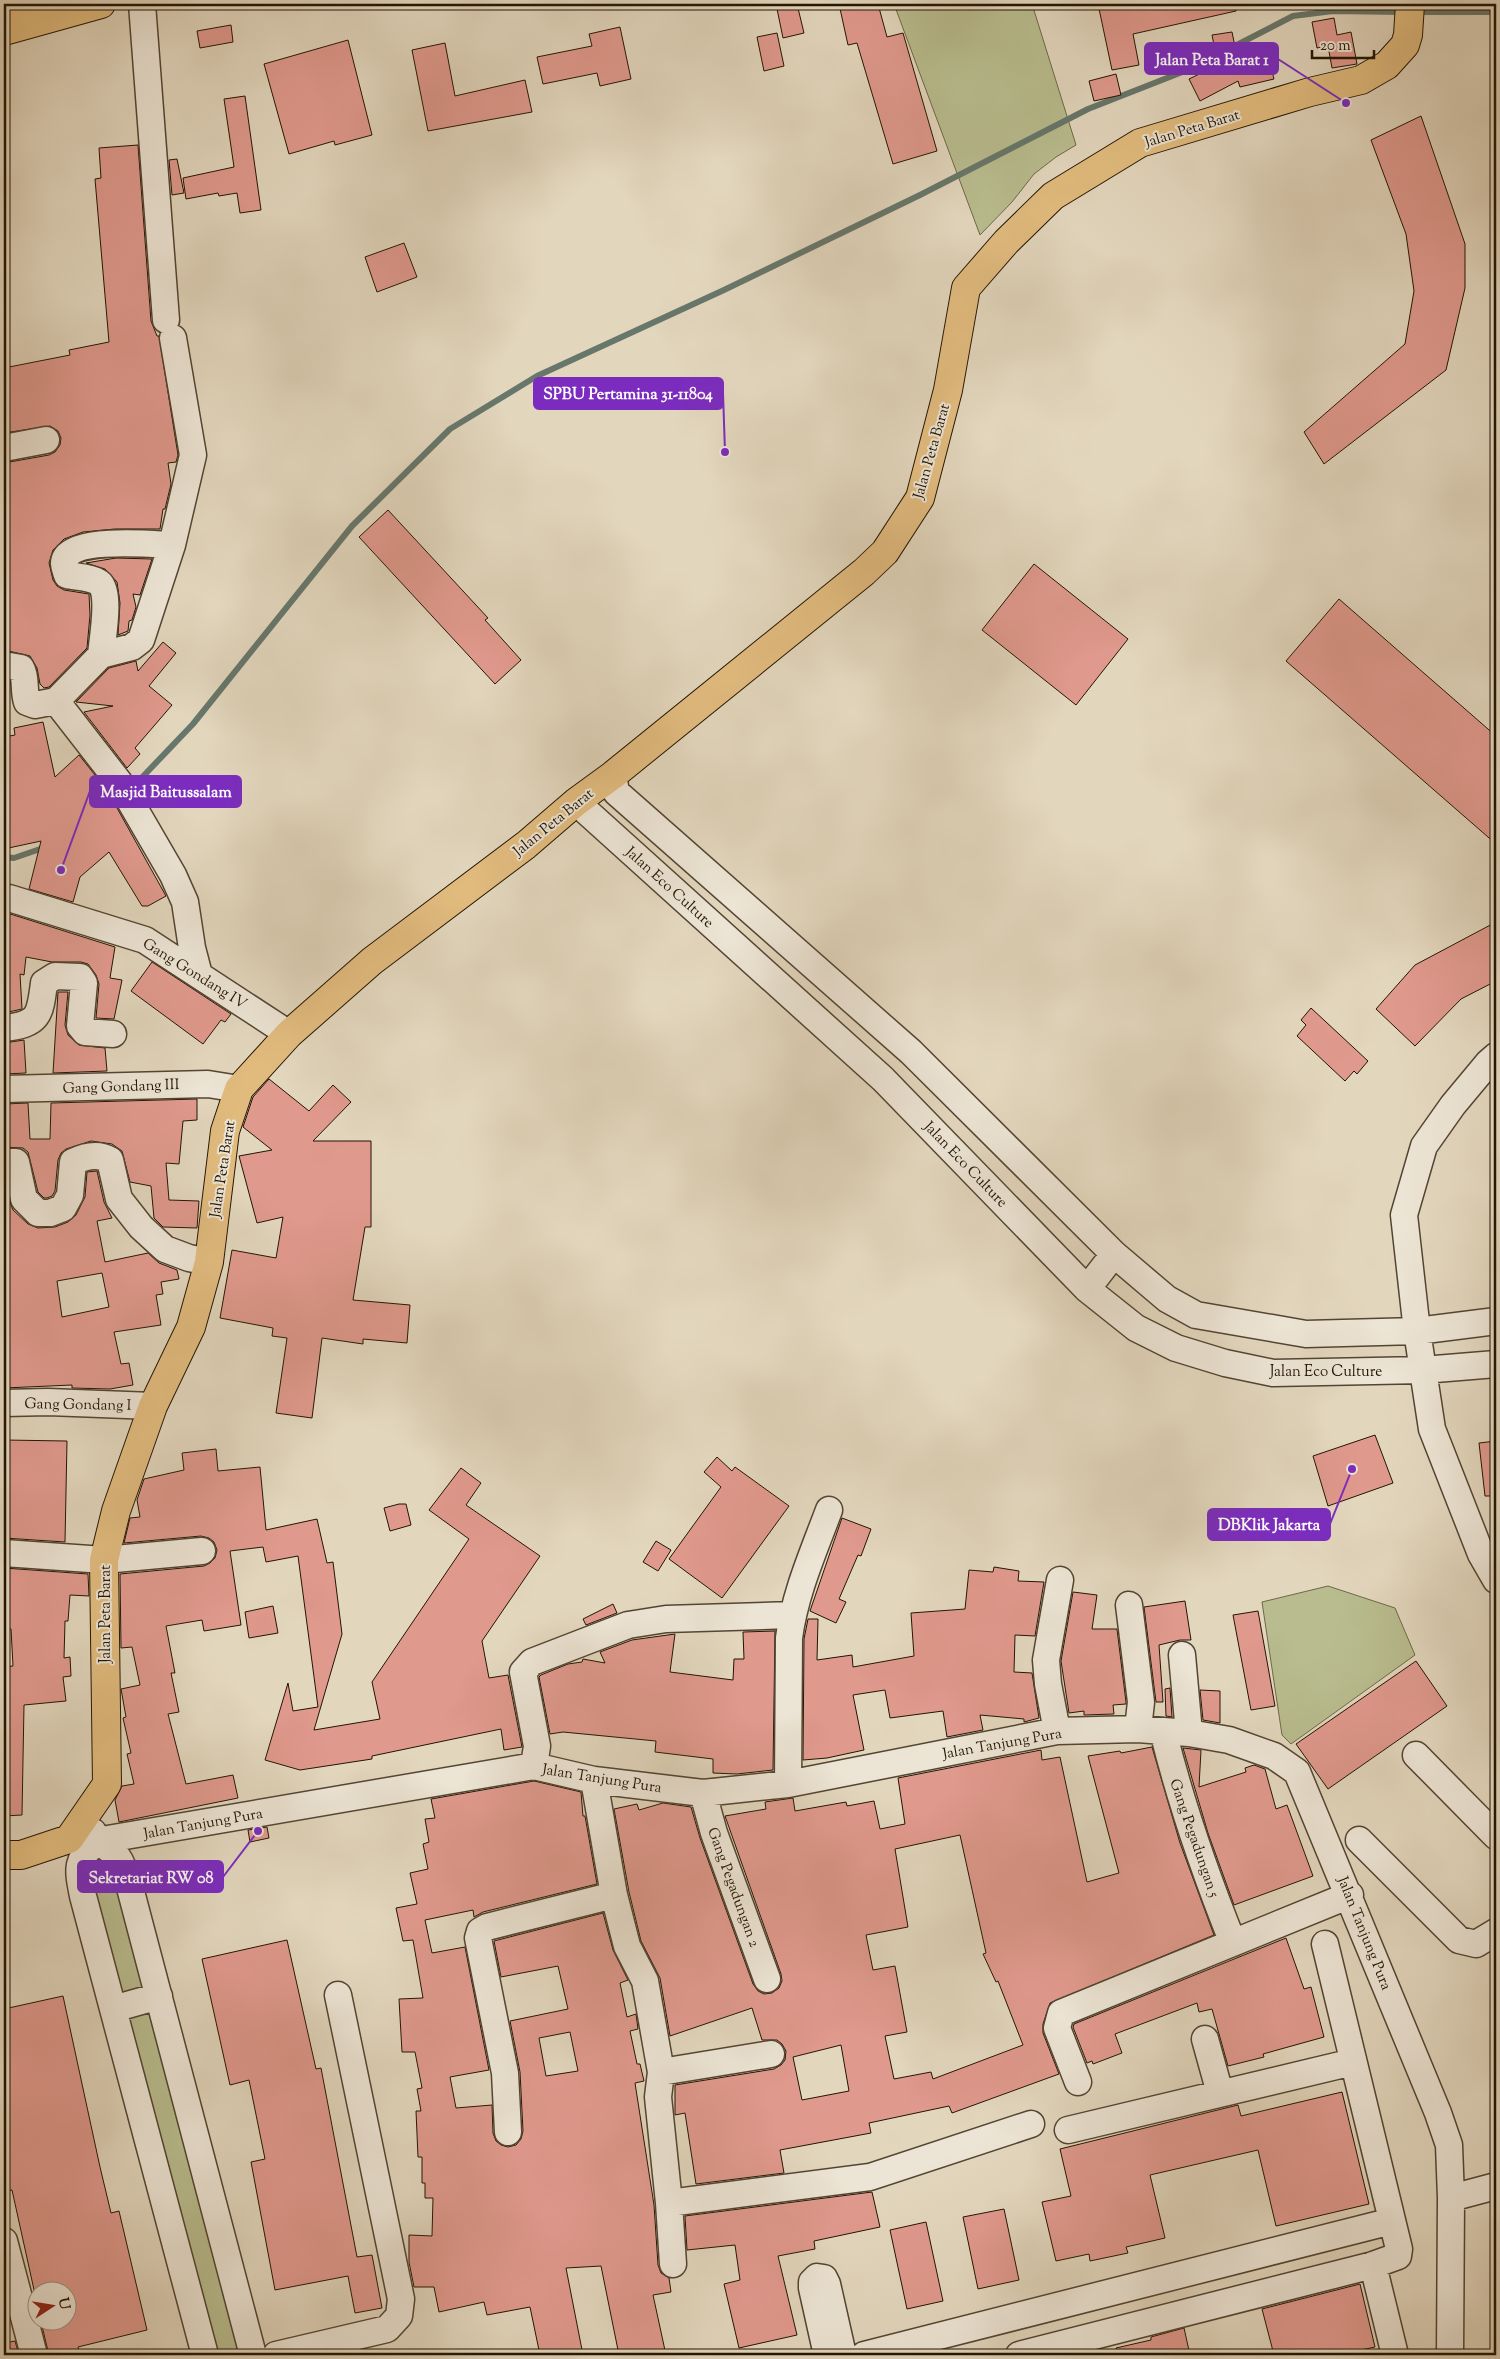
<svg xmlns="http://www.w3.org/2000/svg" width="1500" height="2359" font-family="'Sorts Mill Goudy',serif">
	<rect width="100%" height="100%" fill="#e2d6bd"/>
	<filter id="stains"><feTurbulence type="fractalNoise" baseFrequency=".004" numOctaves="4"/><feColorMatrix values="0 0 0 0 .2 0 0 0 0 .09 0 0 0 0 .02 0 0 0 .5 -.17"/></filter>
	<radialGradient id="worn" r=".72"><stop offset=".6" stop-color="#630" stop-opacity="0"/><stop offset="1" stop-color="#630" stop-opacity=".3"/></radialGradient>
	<path fill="#b8bc8e" stroke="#6e6848" d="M 894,4 L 1032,4 L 1076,145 L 1056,157 L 1034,174 L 1012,202 L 980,235 Z
		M 1328,1586 L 1395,1608 L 1415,1655 L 1291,1744 L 1282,1735 L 1262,1602 Z
		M 96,1841 L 129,1884 L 255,2355 L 205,2355 L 84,1853 Z"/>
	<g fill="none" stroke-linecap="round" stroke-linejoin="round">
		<path stroke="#67776b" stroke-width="6" d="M 1415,12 L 1496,12
			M 130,790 L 193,724 L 352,526 L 450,429 L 537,376 L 724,290 L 920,195 L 1088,109 L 1190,69 L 1293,16 L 1333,11 L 1403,12
			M 4,857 L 14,858 L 46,847"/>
	</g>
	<path fill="#e0998d" stroke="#231503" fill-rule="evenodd" d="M 776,4 L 797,4 L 804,33 L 783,38 Z
		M 839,4 L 878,4 L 887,37 L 903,33 L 937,151 L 893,164 L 857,43 L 848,45 Z
		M 1098,4 L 1236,4 L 1236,11 L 1133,34 L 1139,65 L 1112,70 Z
		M 1334,18 L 1337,35 L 1351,32 L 1357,64 L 1332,68 L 1328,46 L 1317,48 L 1312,22 Z
		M 231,25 L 233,42 L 200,48 L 197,31 Z
		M 620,27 L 631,79 L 600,86 L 597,73 L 543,84 L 537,57 L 592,46 L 589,34 Z
		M 1232,32 L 1239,66 L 1269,59 L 1274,79 L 1240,87 L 1238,81 L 1200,101 L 1189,79 L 1218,65 L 1212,35 Z
		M 777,33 L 784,66 L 764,71 L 757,37 Z
		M 348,40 L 372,135 L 335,145 L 334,141 L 289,154 L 264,64 Z
		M 445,43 L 455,96 L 525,80 L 532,112 L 428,131 L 412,50 Z
		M 1116,74 L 1121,95 L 1094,101 L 1089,81 Z
		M 245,96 L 261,210 L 240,213 L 237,193 L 219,196 L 218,193 L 186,199 L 183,178 L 234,167 L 224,99 Z
		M 1421,116 L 1465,244 L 1465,288 L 1446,370 L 1324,464 L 1304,432 L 1405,344 L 1414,291 L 1406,234 L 1371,140 Z
		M 138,145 L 151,321 L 157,336 L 159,336 L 178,455 L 176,462 L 168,463 L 171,484 L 165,509 L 163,509 L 160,529 L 115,529 L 83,532 L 64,539 L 53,550 L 49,563 L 53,580 L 57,586 L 64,590 L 89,594 L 90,615 L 87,648 L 49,687 L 44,688 L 40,684 L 37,668 L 30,656 L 4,650 L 4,463 L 49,455 L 55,452 L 60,445 L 61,438 L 58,431 L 50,426 L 4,433 L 4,368 L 70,355 L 69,350 L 109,342 L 95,179 L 101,178 L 99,148 Z
		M 177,159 L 184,193 L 172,195 L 169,160 Z
		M 404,243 L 417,277 L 377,292 L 365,257 Z
		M 388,510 L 488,618 L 485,620 L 521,660 L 495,684 L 359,537 Z
		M 116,558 L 152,559 L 140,595 L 133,594 L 136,607 L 132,620 L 129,621 L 128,631 L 118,635 L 120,603 L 117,582 L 105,569 L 86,563 Z
		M 1034,564 L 1128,639 L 1076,705 L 982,630 Z
		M 1339,599 L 1496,736 L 1496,844 L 1286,661 Z
		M 163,642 L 176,653 L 149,686 L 172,705 L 135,748 L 140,754 L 127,768 L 84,712 L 113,706 L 76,702 L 109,668 L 136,661 L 138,671 Z
		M 43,722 L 55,777 L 79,755 L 107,790 L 166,896 L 148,906 L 142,906 L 109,852 L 80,877 L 73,902 L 29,889 L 41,841 L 4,849 L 4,737 L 15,735 L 14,728 Z
		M 4,912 L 115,947 L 110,978 L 122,980 L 114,1019 L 96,1018 L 99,984 L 96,975 L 88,964 L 81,962 L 52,962 L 26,957 L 24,975 L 20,974 L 22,1009 L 4,1013 Z
		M 1496,922 L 1496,981 L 1461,999 L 1415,1046 L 1376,1009 L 1415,965 Z
		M 152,962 L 231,1014 L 225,1022 L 221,1020 L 203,1044 L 131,991 Z
		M 58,992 L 68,992 L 65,1025 L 68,1035 L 79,1045 L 105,1048 L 107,1071 L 53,1073 Z
		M 1311,1008 L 1368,1061 L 1357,1074 L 1354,1071 L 1345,1081 L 1297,1036 L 1306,1025 L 1301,1020 Z
		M 24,1040 L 26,1073 L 4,1074 L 4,1043 Z
		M 269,1079 L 309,1111 L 333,1085 L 351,1102 L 313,1141 L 371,1141 L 371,1227 L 365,1227 L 353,1300 L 410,1305 L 407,1343 L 363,1339 L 363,1344 L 322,1338 L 312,1418 L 276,1413 L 287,1338 L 272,1336 L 273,1328 L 220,1318 L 232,1250 L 276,1258 L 283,1217 L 257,1223 L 239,1156 L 272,1150 L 243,1127 L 253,1097 Z
		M 197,1099 L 197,1120 L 183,1121 L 179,1164 L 166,1163 L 169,1200 L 199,1201 L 197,1228 L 163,1227 L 154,1218 L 151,1186 L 130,1182 L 122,1151 L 112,1144 L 91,1141 L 66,1149 L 61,1153 L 58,1160 L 55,1191 L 52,1196 L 47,1198 L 44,1198 L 38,1192 L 28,1152 L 23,1148 L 4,1147 L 4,1104 L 28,1103 L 30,1139 L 50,1139 L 51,1103 Z
		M 97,1171 L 104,1202 L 112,1218 L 97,1221 L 105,1262 L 148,1253 L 159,1263 L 177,1270 L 179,1279 L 161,1282 L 163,1294 L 156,1295 L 161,1325 L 114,1332 L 121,1364 L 129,1363 L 133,1385 L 110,1389 L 72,1388 L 72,1385 L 4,1388 L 4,1201 L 9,1200 L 13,1210 L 28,1224 L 38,1228 L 55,1227 L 68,1222 L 76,1215 L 85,1197 L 87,1172 ZM 102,1273 L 109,1307 L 62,1317 L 57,1281 Z
		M 1375,1435 L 1393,1483 L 1328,1506 L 1313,1456 Z
		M 4,1440 L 67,1441 L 65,1542 L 4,1538 Z
		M 1496,1441 L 1496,1496 L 1485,1496 L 1479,1443 Z
		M 216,1449 L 218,1471 L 260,1467 L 266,1530 L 317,1519 L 327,1563 L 333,1562 L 342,1634 L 314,1730 L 380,1719 L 372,1682 L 469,1539 L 429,1510 L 461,1468 L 481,1483 L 466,1505 L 540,1556 L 482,1641 L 489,1678 L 508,1675 L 522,1747 L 504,1750 L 501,1729 L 372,1756 L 372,1759 L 300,1770 L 265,1760 L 288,1683 L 293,1711 L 318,1707 L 298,1556 L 266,1562 L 263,1547 L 230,1551 L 241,1625 L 204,1631 L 202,1620 L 166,1626 L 175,1673 L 171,1673 L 179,1712 L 168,1714 L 186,1784 L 233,1775 L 238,1798 L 119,1822 L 115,1800 L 122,1786 L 134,1784 L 127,1754 L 131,1753 L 123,1718 L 126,1717 L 121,1689 L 140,1685 L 132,1647 L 121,1648 L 120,1574 L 204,1566 L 210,1563 L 215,1558 L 217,1550 L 214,1542 L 209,1538 L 201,1536 L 124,1543 L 130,1518 L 140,1517 L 137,1500 L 144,1479 L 184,1470 L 182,1453 Z
		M 717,1457 L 732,1471 L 735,1467 L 789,1506 L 722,1598 L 669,1559 L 721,1487 L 704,1472 Z
		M 399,1504 L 406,1504 L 411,1525 L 390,1531 L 384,1508 Z
		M 842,1518 L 871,1529 L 861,1556 L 858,1555 L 839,1599 L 846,1602 L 836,1623 L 810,1611 Z
		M 656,1541 L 671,1550 L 658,1571 L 643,1562 Z
		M 994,1567 L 1019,1571 L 1018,1581 L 1044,1582 L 1035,1636 L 1015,1635 L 1014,1672 L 1032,1673 L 1039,1718 L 1024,1722 L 1024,1719 L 980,1715 L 983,1730 L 947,1737 L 943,1711 L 890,1718 L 885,1690 L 853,1695 L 864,1750 L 827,1758 L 803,1760 L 804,1639 L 808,1619 L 818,1619 L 817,1660 L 852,1655 L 853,1667 L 914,1656 L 911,1613 L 965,1609 L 969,1570 L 993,1572 Z
		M 4,1568 L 88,1574 L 89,1596 L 70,1595 L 68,1621 L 65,1621 L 64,1658 L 70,1657 L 71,1676 L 63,1677 L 66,1701 L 24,1705 L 22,1815 L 4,1816 L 4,1667 L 13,1666 L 11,1629 L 4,1629 Z
		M 1073,1592 L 1097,1595 L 1092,1629 L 1117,1629 L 1126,1702 L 1126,1704 L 1113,1705 L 1114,1714 L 1084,1715 L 1084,1711 L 1069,1713 L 1061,1661 Z
		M 1185,1601 L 1191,1640 L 1180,1640 L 1159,1645 L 1163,1702 L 1156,1702 L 1144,1607 Z
		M 613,1604 L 617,1613 L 586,1625 L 583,1619 Z
		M 273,1606 L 278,1633 L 249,1638 L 245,1612 Z
		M 1258,1611 L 1275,1706 L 1251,1710 L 1233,1615 Z
		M 775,1631 L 773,1770 L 737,1774 L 713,1773 L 713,1759 L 655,1752 L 656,1741 L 563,1732 L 550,1734 L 539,1677 L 541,1675 L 568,1664 L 582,1662 L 583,1659 L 605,1663 L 600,1652 L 632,1640 L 675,1634 L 670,1672 L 733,1680 L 734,1659 L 744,1659 L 743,1632 Z
		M 1416,1661 L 1447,1706 L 1328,1789 L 1296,1744 Z
		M 1170,1688 L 1172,1717 L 1166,1716 L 1165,1689 Z
		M 1200,1690 L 1220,1691 L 1220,1723 L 1203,1720 Z
		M 1152,1747 L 1180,1843 L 1214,1935 L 1050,2003 L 1043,2024 L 1043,2033 L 1059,2074 L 952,2113 L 949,2106 L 869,2123 L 871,2133 L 780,2150 L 784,2173 L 696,2184 L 685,2113 L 675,2115 L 675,2085 L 774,2069 L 781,2065 L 785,2060 L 786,2051 L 782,2044 L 777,2040 L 762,2040 L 752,2008 L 670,2036 L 660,1978 L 641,1941 L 629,1892 L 614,1809 L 637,1804 L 639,1810 L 663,1803 L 691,1807 L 700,1838 L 753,1984 L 758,1991 L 764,1994 L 772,1993 L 779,1988 L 782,1981 L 781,1974 L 725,1816 L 766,1809 L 765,1802 L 793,1798 L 795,1811 L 846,1802 L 847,1806 L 874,1801 L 880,1829 L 905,1824 L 898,1778 L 1041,1750 L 1042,1760 L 1060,1757 L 1087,1882 L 1119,1873 L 1088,1756 L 1120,1751 L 1121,1753 ZM 960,1835 L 986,1953 L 983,1954 L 996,1982 L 998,1981 L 1023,2045 L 933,2079 L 931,2072 L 894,2079 L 885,2036 L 907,2032 L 895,1966 L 873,1970 L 866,1935 L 908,1927 L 895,1849 ZM 841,2045 L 849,2091 L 802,2100 L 793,2057 Z
		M 1183,1748 L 1201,1750 L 1199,1787 L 1246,1772 L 1245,1768 L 1254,1765 L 1265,1769 L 1276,1809 L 1287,1805 L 1313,1876 L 1234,1905 L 1208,1833 Z
		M 534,1781 L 581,1792 L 583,1816 L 585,1816 L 597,1884 L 483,1912 L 474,1917 L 473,1910 L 425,1920 L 432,1953 L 465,1947 L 489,2070 L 450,2077 L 456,2108 L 492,2105 L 493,2133 L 496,2141 L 501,2145 L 508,2147 L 516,2145 L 521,2139 L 523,2131 L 520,2072 L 510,2021 L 568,2009 L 558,1966 L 501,1977 L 494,1941 L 603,1913 L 613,1950 L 628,1980 L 620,1983 L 627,2017 L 636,2014 L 638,2029 L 630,2031 L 637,2064 L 640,2064 L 644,2081 L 635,2083 L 654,2205 L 658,2265 L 661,2273 L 669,2278 L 671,2292 L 653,2295 L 666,2355 L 619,2355 L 601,2266 L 566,2268 L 583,2355 L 540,2355 L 530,2307 L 487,2315 L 484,2302 L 439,2312 L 434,2287 L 414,2287 L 409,2262 L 409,2235 L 432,2236 L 433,2198 L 425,2198 L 425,2183 L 422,2183 L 422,2157 L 418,2157 L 416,2111 L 421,2111 L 417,2089 L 422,2088 L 415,2052 L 402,2052 L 399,1999 L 423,1998 L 413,1940 L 403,1941 L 396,1908 L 417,1904 L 410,1873 L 428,1869 L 423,1844 L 429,1842 L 425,1819 L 435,1818 L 431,1799 ZM 570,2032 L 578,2071 L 546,2076 L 539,2038 Z
		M 267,1827 L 269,1838 L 250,1842 L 248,1830 Z
		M 1286,1938 L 1304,1989 L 1311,1987 L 1324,2037 L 1263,2054 L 1264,2057 L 1228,2066 L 1212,2009 L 1199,2012 L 1197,2003 L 1115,2034 L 1122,2053 L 1093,2064 L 1092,2061 L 1087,2063 L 1073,2027 L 1074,2024 Z
		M 287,1940 L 316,2069 L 321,2068 L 357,2257 L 372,2255 L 382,2308 L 355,2313 L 348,2276 L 275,2290 L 251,2162 L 265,2159 L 249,2080 L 230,2085 L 202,1959 Z
		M 63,1996 L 100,2167 L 111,2213 L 119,2211 L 147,2330 L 78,2347 L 80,2355 L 49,2355 L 41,2322 L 68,2322 L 68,2292 L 38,2292 L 38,2308 L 12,2190 L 4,2191 L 4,2009 Z
		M 1342,2092 L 1369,2204 L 1276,2226 L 1258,2150 L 1150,2175 L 1165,2238 L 1126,2247 L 1128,2253 L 1090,2261 L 1089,2254 L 1056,2261 L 1042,2202 L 1071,2196 L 1060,2149 L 1238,2105 L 1241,2116 Z
		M 872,2192 L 880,2227 L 814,2241 L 815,2249 L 778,2256 L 797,2335 L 739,2348 L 724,2284 L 740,2280 L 735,2245 L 687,2250 L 685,2216 Z
		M 1004,2209 L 1019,2280 L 978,2289 L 963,2217 Z
		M 926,2222 L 943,2301 L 907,2309 L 890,2230 Z
		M 1360,2284 L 1375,2347 L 1338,2355 L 1274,2355 L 1262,2309 Z
		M 1184,2328 L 1190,2355 L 1117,2355 L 1116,2348 L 1151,2340 L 1151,2337 Z
		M 15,2341 L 19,2355 L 4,2355 L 4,2343 Z"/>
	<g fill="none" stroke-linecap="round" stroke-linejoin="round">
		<g stroke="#534532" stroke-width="29">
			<path id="minor" d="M 142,4 L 166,320
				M 4,448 L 46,440
				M 101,655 C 102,641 112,588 98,582 C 90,577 76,577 67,575 C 65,568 62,563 66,557 C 79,538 150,544 172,545
				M 4,665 L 21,668 C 27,678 23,691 27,702 L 35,705 L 56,701 L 101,655 L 132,647 L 141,640 L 172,545 L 193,455 L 173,338
				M 56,701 L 119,782 L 173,875 L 185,902 L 192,948 L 199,975
				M 613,775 L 616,792 L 911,1052 L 1114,1254 L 1167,1299 L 1196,1315 L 1306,1334 L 1417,1331 L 1496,1321
				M 576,802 L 883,1079 L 1087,1289 L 1136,1328 L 1176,1348 L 1225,1363 L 1273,1373 L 1423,1370 L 1496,1364
				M 9,898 L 145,940 L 289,1034
				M 4,1028 C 39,1024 40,1016 44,983 L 55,976 L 80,977 L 84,983 L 80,1026 L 85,1032 L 113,1034
				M 1496,1056 L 1488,1063 L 1453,1105 L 1424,1146 L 1404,1215 L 1417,1331 L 1432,1429 L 1481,1554 L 1496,1580
				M 4,1089 L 208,1084 L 239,1089
				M 4,1162 L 16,1162 L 24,1199 L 38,1213 L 50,1213 L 63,1208 L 70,1195 L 73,1162 C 85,1156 98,1153 110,1160 L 119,1199 L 141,1227 L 165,1249 L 189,1258 L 209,1262
				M 1087,1289 L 1114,1254
				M 4,1403 L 48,1402 L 153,1406
				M 4,1553 L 104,1560 L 202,1551
				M 1129,1605 L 1141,1702 L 1138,1729
				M 1182,1655 L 1189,1733
				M 1057,1731 L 1048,1684 L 1046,1660 L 1060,1580
				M 1163,1731 C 1181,1804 1205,1873 1233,1943
				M 1416,1755 L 1496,1836
				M 534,1766 L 537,1746 L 523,1672 L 532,1662 L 628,1625 L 666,1619 L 792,1615
				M 594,1780 L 614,1895 L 627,1946 L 645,1981 L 661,2072 L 658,2097 L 669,2203 L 673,2264
				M 788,1784 L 789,1638 C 795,1593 813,1553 829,1510
				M 703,1793 L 714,1833 L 767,1979
				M 93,1832 L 96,1841 C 119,1853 121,1860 129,1884 L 253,2355
				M 1359,1840 L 1459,1940 L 1476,1944 L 1496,1932
				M 96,1841 L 534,1766 L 594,1780 L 703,1793 L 788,1784 L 1057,1731 L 1138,1729 L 1189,1733 L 1229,1740 L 1274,1756 L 1297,1772 L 1438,2113 L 1449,2145 L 1451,2198 L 1450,2355
				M 96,1841 C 75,1861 78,1870 83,1896 L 205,2355
				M 113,2009 L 159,1996
				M 1205,2039 L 1220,2093
				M 661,2072 L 771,2054
				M 1078,2082 L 1057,2028 L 1061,2013 L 1350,1895
				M 1068,2130 L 1353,2062
				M 508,2132 L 505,2073 L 478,1938 L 480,1931 L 487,1927 L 614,1895
				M 1451,2198 L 1496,2186
				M 669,2203 L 870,2177 L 1031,2124
				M 4,2241 L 34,2355
				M 1373,2265 L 1395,2355
				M 276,2355 L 387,2329 L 399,2316 L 401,2299 L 338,1995
				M 827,2355 L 812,2288 L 812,2282 L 817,2277 L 824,2278 L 827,2284 L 843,2355
				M 864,2355 L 1392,2221
				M 1019,2355 L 1373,2265 L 1398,2256 L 1399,2249 L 1325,1944"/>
		</g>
		<g stroke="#231503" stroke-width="30">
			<path id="major" d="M 4,9 L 25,4
				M 4,31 L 101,4
				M 4,1855 L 21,1855 L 69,1839 L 107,1784 L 104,1560 L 116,1511 L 153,1406 L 191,1327 L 209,1262 L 225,1131 L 239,1089 L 289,1034 L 372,961 L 526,845 L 576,802 L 613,775 L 864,572 L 885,552 L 920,498 L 948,390 L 966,288 L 1006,242 L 1053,196 L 1140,143 L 1310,92 L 1361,80 L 1387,65 L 1405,45 L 1408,35 L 1410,4"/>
		</g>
		<use href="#minor" stroke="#ece4d4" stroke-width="26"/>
		<use href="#major" stroke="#e1bb7e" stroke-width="28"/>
	</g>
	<g text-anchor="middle" stroke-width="4" stroke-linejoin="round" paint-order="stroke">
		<g font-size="15" fill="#231503" stroke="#ece4d4">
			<text transform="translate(1192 128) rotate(-17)" y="5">Jalan Peta Barat</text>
			<text transform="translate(931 451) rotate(-74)" y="5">Jalan Peta Barat</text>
			<text transform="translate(553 822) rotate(-39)" y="5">Jalan Peta Barat</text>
			<text transform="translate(670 887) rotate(42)" y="5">Jalan Eco Culture</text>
			<text transform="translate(195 973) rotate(32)" y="5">Gang Gondang IV</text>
			<text transform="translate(121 1086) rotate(-2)" y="5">Gang Gondang III</text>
			<text transform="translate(966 1164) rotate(46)" y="5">Jalan Eco Culture</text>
			<text transform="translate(222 1169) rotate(-81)" y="5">Jalan Peta Barat</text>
			<text x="1326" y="1376">Jalan Eco Culture</text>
			<text transform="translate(78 1404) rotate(1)" y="5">Gang Gondang I</text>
			<text transform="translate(105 1614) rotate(-90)" y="5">Jalan Peta Barat</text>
			<text transform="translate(1002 1743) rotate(-10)" y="5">Jalan Tanjung Pura</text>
			<text transform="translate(602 1778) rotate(9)" y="5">Jalan Tanjung Pura</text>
			<text transform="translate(203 1823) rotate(-10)" y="5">Jalan Tanjung Pura</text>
			<text transform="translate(1195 1838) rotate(71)" y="5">Gang Pegadungan 5</text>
			<text transform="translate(734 1887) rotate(70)" y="5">Gang Pegadungan 2</text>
			<text transform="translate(1365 1933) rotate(68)" y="5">Jalan Tanjung Pura</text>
		</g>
	</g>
	<path fill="none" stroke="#7b2cbf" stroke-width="2" d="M1346 103L1278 59M725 452L723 393M61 870L90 791M1352 1469L1330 1524M258 1831L223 1877"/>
	<g fill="#7b2cbf" stroke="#ece4d4" stroke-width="2">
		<circle cx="1346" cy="103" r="5"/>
		<circle cx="725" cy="452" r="5"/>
		<circle cx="61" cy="870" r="5"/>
		<circle cx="1352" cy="1469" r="5"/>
		<circle cx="258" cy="1831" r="5"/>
	</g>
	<g fill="#7b2cbf" stroke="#7b2cbf" stroke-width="2">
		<rect x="1145" y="43" width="133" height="31" rx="5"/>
		<rect x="534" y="378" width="189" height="31" rx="5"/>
		<rect x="90" y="776" width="151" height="31" rx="5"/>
		<rect x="1208" y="1509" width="122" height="31" rx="5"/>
		<rect x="78" y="1861" width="145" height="31" rx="5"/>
	</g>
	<g font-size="16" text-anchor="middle" font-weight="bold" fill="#fff">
		<text x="1212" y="65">Jalan Peta Barat 1</text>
		<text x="628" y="399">SPBU Pertamina 31-11804</text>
		<text x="166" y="797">Masjid Baitussalam</text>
		<text x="1269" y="1530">DBKlik Jakarta</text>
		<text x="151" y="1883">Sekretariat RW 08</text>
	</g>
	<rect width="1500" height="2359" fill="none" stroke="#e2d6bd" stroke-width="20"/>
	<rect x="5" y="5" width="1490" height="2349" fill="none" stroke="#231503" stroke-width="2.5"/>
	<rect x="10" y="10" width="1480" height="2339" fill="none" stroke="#231503"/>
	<g transform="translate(52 2306) rotate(78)"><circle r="24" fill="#ece4d4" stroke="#9c9180"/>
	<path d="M0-4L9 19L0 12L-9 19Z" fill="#8f2418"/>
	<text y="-8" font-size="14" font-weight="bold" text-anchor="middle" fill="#231503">U</text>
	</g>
	<path d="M1312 50v8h62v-8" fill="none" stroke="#231503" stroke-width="2.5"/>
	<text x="1320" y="50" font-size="15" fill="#231503" stroke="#ece4d4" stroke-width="4" paint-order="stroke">20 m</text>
	<rect width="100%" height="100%" filter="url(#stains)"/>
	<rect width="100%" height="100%" fill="url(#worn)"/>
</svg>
